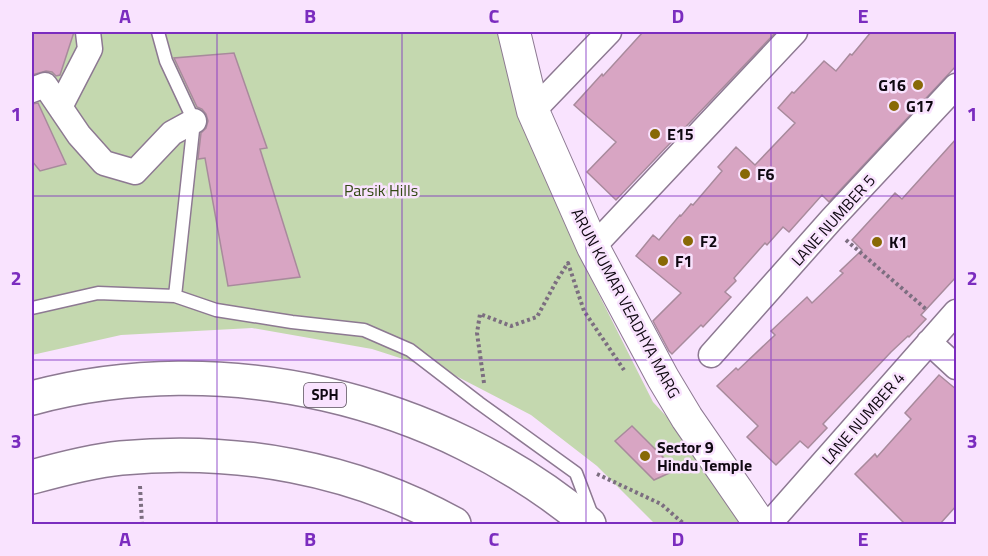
<svg xmlns="http://www.w3.org/2000/svg" width="988" height="556" font-family="'Titillium Web',sans-serif">
	<rect width="100%" height="100%" fill="#f9e3fe"/>
	<path fill="#c4d8af" d="M 32,32 L 501,32 L 520,112 L 580,257 L 653,402 L 767,524 L 655,524 L 597,466 L 531,415 L 456,376 L 372,349 L 252,328 L 121,335 L 32,355 Z"/>
	<path fill="#d8a5c3" stroke="#a88a9c" stroke-width="1.5" d="M 32,32 L 74,32 L 60,75 L 56,76 L 52,72 L 46,71 L 32,75 Z
		M 643,32 L 776,32 L 616,200 L 587,172 L 616,142 L 574,105 L 602,74 L 603,76 Z
		M 871,32 L 957,32 L 957,65 L 829,202 L 822,195 L 789,232 L 783,227 L 767,245 L 765,243 L 734,278 L 736,281 L 725,292 L 731,297 L 703,327 L 701,325 L 672,354 L 669,351 L 653,321 L 681,293 L 636,256 L 653,235 L 659,240 L 680,215 L 681,216 L 691,204 L 693,205 L 722,171 L 718,167 L 736,147 L 755,165 L 795,123 L 778,108 L 792,92 L 794,93 L 824,61 L 836,71 L 850,54 L 852,55 Z
		M 234,53 L 267,148 L 260,149 L 300,277 L 228,286 L 205,158 L 198,159 L 201,133 L 206,128 L 208,121 L 206,114 L 202,109 L 197,107 L 174,58 Z
		M 38,103 L 66,164 L 40,171 L 32,161 L 32,104 Z
		M 957,138 L 957,276 L 921,315 L 926,319 L 909,337 L 908,336 L 891,352 L 823,424 L 827,428 L 808,448 L 800,441 L 776,465 L 747,437 L 758,426 L 717,386 L 736,368 L 738,370 L 775,335 L 771,331 L 807,297 L 812,303 L 843,273 L 840,271 L 862,250 L 852,240 L 895,193 L 902,199 Z
		M 939,375 L 957,390 L 957,505 L 939,525 L 906,525 L 855,474 L 875,454 L 877,457 L 911,419 L 905,413 Z
		M 632,426 L 676,470 L 654,480 L 615,441 Z"/>
	<g fill="none" stroke-linecap="round" stroke-linejoin="round">
		<g stroke="#8d7992" stroke-width="15">
			<path id="service" d="M 158,32 L 166,61 L 194,121 L 175,296
				M 32,308 L 98,293 L 175,296 L 216,310 L 292,322 L 364,330 L 410,350 L 479,403 L 576,473 L 593,518"/>
		</g>
		<g stroke="#8d7992" stroke-width="27">
			<path id="minor" d="M 32,90 L 45,85 L 79,135 L 104,163 L 135,172 L 172,133 L 194,121
				M 60,107 L 90,49 L 88,32
				M 533,111 L 609,32
				M 593,247 L 795,32
				M 929,342 L 956,367
				M 711,355 L 831,220 L 956,86
				M 769,524 L 956,312"/>
		</g>
		<g stroke="#8d7992" stroke-width="34">
			<path id="tertiary" d="M 514,32 L 533,111 L 593,247 L 663,378 L 687,418 L 760,524"/>
		</g>
		<g stroke="#8d7992" stroke-width="36">
			<path id="motorway" d="M 32,398 C 223,347 438,397 589,524
				M 32,477 C 61,469 91,461 121,458 C 236,447 353,468 454,524"/>
		</g>
		<path stroke="#7c6e80" stroke-width="4" stroke-dasharray="3 3" stroke-linecap="butt" d="M 846,240 L 927,310
			M 484,383 L 477,333 L 480,314 L 511,326 L 537,317 L 557,280 L 568,263 L 584,311 L 624,370
			M 597,474 L 661,504 L 684,524
			M 140,486 L 142,524"/>
		<use href="#service" stroke="#fff" stroke-width="12"/>
		<use href="#minor" stroke="#fff" stroke-width="24"/>
		<use href="#tertiary" stroke="#fff" stroke-width="32"/>
		<use href="#motorway" stroke="#fff" stroke-width="33"/>
	</g>
	<path fill="none" stroke="#7b2cbf" stroke-width="1.5" stroke-opacity="0.55" d="M 217,32 L 217,524M 402,32 L 402,524M 586,32 L 586,524M 771,32 L 771,524M 32,196 L 956,196M 32,360 L 956,360"/>
	<g fill="#886906" stroke="#f9e3fe" stroke-width="2">
		<circle cx="918" cy="85" r="6"/>
		<circle cx="894" cy="106" r="6"/>
		<circle cx="655" cy="134" r="6"/>
		<circle cx="745" cy="174" r="6"/>
		<circle cx="688" cy="241" r="6"/>
		<circle cx="877" cy="242" r="6"/>
		<circle cx="663" cy="261" r="6"/>
		<circle cx="645" cy="456" r="6"/>
	</g>
	<g text-anchor="middle" stroke-width="5" stroke-linejoin="round" paint-order="stroke">
		<rect fill="#f9e3fe" stroke="#564a59" stroke-width="1.5" x="304" y="383" width="42" height="24" rx="4.5"/>
		<g font-size="15" font-weight="bold" fill="#100912">
			<text x="325" y="400">SPH</text>
		</g>
		<g font-size="16" font-weight="bold" fill="#100912" stroke="#f9e3fe" text-anchor="start">
			<text x="906" y="91" text-anchor="end">G16</text>
			<text x="906" y="112">G17</text>
			<text x="667" y="140">E15</text>
			<text x="757" y="180">F6</text>
			<text x="700" y="247">F2</text>
			<text x="889" y="248">K1</text>
			<text x="675" y="267">F1</text>
			<text x="657" y="453">Sector 9<tspan x="657" dy="18">Hindu Temple</tspan></text>
		</g>
		<g font-size="16" fill="#334914" stroke="#f9e3fe">
			<text x="381" y="196">Parsik Hills</text>
		</g>
		<g font-size="16" fill="#100912" stroke="#f9e3fe">
			<text transform="translate(833 220) rotate(-48)" y="6">LANE NUMBER 5</text>
			<text transform="translate(626 303) rotate(62)" y="6">ARUN KUMAR VEADHYA MARG</text>
			<text transform="translate(863 418) rotate(-49)" y="6">LANE NUMBER 4</text>
		</g>
	</g>
	<rect width="988" height="556" fill="none" stroke="#f9e3fe" stroke-width="66"/>
	<rect x="33" y="33" width="922" height="490" fill="none" stroke="#7b2cbf" stroke-width="2"/>
	<g font-size="20" text-anchor="middle" font-weight="bold" fill="#7b2cbf">
		<text x="125" y="23">A</text>
		<text x="310" y="23">B</text>
		<text x="494" y="23">C</text>
		<text x="678" y="23">D</text>
		<text x="863" y="23">E</text>
		<text x="16" y="121">1</text>
		<text x="972" y="121">1</text>
		<text x="16" y="285">2</text>
		<text x="972" y="285">2</text>
		<text x="16" y="448">3</text>
		<text x="972" y="448">3</text>
		<text x="125" y="546">A</text>
		<text x="310" y="546">B</text>
		<text x="494" y="546">C</text>
		<text x="678" y="546">D</text>
		<text x="863" y="546">E</text>
	</g>
</svg>
